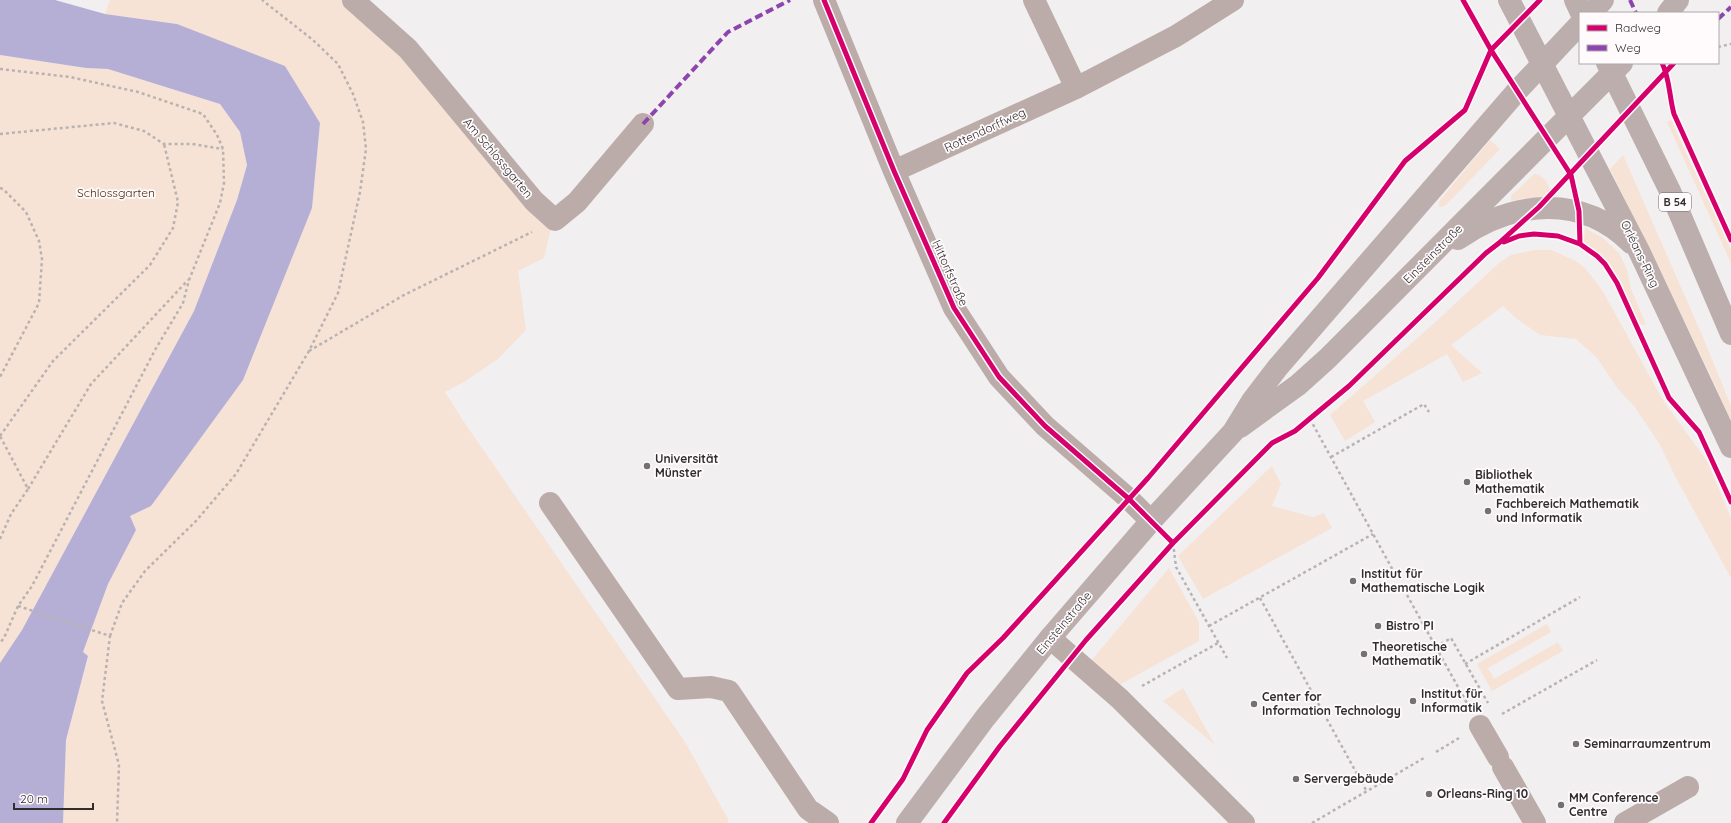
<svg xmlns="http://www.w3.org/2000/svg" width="1731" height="823" font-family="Quicksand,sans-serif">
	<rect width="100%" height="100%" fill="#f1eff0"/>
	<path fill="#f6e3d6" d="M 110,0 L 342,0 L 407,56 L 551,228 L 544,258 L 518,271 L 526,330 L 498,359 L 464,382 L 445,392 L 464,422 L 685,742 L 728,819 L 728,823 L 63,823 L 66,740 L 88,656 L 83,652 L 108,584 L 136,530 L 130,516 L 151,506 L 297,242 L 312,208 L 320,123 L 177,24 L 105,14 Z
		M 0,55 L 86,68 L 108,69 L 220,104 L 240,132 L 247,165 L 237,200 L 194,311 L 22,630 L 0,663 Z
		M 1671,120 L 1728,243 L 1731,251 L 1731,263 L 1667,122 Z
		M 1490,140 L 1500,149 L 1446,205 L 1442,207 L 1439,207 L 1439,202 L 1440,200 Z
		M 1623,155 L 1702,335 L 1731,406 L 1731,421 L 1709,372 L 1610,169 Z
		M 1534,174 C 1542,174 1548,182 1550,190 L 1548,195 L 1543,198 L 1528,198 L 1511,201 L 1511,196 Z
		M 1585,228 L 1603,238 L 1619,253 L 1627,270 L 1631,289 L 1646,324 L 1640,325 C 1626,297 1614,257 1584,243 Z
		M 1535,250 L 1551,250 L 1574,260 L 1585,268 L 1602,290 L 1664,402 L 1707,461 L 1731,518 L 1731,578 L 1675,476 L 1659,443 L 1634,406 L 1618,389 L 1597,358 L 1576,339 L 1540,335 L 1517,319 L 1503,306 L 1451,345 L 1482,373 L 1463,382 L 1447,354 L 1363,401 L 1375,422 L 1345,441 L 1330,415 L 1430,327 L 1499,263 L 1511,255 Z
		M 1272,466 L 1281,484 L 1272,506 L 1313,517 L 1324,513 L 1332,528 L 1203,599 L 1178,556 Z
		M 1169,568 L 1199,622 L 1199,641 L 1119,685 L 1091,661 Z
		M 1547,624 L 1551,632 L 1488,668 L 1494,679 L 1558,642 L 1563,651 L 1492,691 L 1477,664 Z
		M 1183,688 L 1215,745 L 1163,701 Z"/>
	<path fill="#b6afd5" d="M 0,0 L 55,0 L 105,14 L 177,24 L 285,66 L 320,123 L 312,208 L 243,380 L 151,506 L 130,516 L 136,530 L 108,584 L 83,652 L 88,656 L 66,740 L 63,823 L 0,823 L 0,663 L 22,630 L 194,311 L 237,200 L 247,165 L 240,132 L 220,104 L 108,69 L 86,68 L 0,55 Z"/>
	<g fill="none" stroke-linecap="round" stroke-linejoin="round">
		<path stroke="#bab2b0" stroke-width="2.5" stroke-dasharray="3 3" stroke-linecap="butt" d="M 1718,47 L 1731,44
			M 0,69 L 70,77 L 138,92 L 203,114 L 217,135 L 223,149 L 224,183 L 220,203 L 189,280 L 183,303 L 155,350 L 32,586 L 18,606 L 4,638 L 0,643
			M 0,134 L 114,123 L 144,131 L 164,144 L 192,144 L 223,149
			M 0,188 L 3,189 L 26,212 L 39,241 L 42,259 L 39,303 L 0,377
			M 309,351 L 404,295 L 532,232
			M 1310,419 L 1395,574
			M 0,436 L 53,361 L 150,265 L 173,228 L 178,202 L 164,144
			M 1331,457 L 1424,404 L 1429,412
			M 28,489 L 91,384 L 188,280
			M 0,539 L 11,514 L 28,489 L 0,436
			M 1173,543 L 1176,567 L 1227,658
			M 1407,595 L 1468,705
			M 1260,598 L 1367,792
			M 18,606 L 110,636 L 102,701 L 119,765 L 117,823
			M 1209,626 L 1373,534
			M 110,636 L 122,603 L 145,571 L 196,521 L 236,474 L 309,351 L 338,293 L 360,192 L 366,149 L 363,122 L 353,94 L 338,64 L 313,40 L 262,0
			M 1436,647 L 1451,638 L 1488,703
			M 1465,664 L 1580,597
			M 1142,686 L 1218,643
			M 1502,714 L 1597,660
			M 1436,752 L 1459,738
			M 1312,823 L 1424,758"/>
		<path stroke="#bbaca9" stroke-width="22" d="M 353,0 L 408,49 L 534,201 L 555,220 L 577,202 L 643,124
			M 824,0 L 894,171 L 954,308 L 999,377 L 1045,426 L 1129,499 L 1151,521
			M 1034,0 L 1076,88
			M 894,171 L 1076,88 L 1176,36 L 1233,0
			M 550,503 L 678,689 L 711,687 L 729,691 L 808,809 L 828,823
			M 1050,638 L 1120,699 L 1244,823
			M 1480,726 L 1498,757
			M 1503,767 L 1535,823
			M 1625,823 L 1688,787"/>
		<path stroke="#bcaeac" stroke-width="22" d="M 1509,0 L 1639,251 L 1731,447
			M 1575,0 L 1581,13
			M 1591,13 L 1603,0
			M 1668,13 L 1678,0
			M 1607,63 L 1670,191 L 1731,334
			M 1458,239 C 1513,201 1581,193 1631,243
			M 1240,427 L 1298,385 L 1328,358 L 1622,63
			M 907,823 L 985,718 L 1050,638 L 1151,521 L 1233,432 L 1252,401 L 1278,367 L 1517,91 L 1580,24"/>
		<path stroke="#8e44ad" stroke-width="4" stroke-dasharray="8 4" stroke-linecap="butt" d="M 1630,0 L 1636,13
			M 1718,19 L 1731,7
			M 643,124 L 728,32 L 790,0"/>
		<g stroke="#fffbfc" stroke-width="8">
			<path id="cycleway" d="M 824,0 L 894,171 L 954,308 L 999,377 L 1045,426 L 1129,499 L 1173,543
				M 1463,0 L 1491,50 L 1571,175 L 1579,211 L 1580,244
				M 1662,63 C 1670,79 1669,96 1674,114 L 1731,240
				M 1504,242 L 1519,236 L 1534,234 L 1558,236 L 1580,244 L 1597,256 L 1605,264 L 1617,283 L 1669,398 L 1699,432 L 1731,502
				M 871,823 L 903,779 L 927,730 L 967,673 L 1003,638 L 1148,478 L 1318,278 L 1405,161 L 1465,110 L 1491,50 L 1540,0
				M 944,823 L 1000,746 L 1086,640 L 1173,543 L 1272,443 L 1295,431 L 1349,386 L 1486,253 L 1499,243 L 1539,207 L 1674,63"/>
		</g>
		<use href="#cycleway" stroke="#d6006c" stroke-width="5"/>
	</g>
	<g fill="#737172" stroke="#fffbfc" stroke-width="1.5">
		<circle cx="647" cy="466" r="4"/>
		<circle cx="1467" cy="482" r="4"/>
		<circle cx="1488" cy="511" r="4"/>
		<circle cx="1353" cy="581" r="4"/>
		<circle cx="1378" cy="626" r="4"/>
		<circle cx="1364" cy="654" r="4"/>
		<circle cx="1413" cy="701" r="4"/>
		<circle cx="1254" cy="704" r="4"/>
		<circle cx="1576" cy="744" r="4"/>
		<circle cx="1296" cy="779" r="4"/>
		<circle cx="1429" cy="794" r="4"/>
		<circle cx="1561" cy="805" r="4"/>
	</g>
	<g text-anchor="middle" stroke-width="3.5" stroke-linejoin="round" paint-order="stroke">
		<rect fill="#fffbfc" stroke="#6d6b6c" stroke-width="1" x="1659" y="193" width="32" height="18" rx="3"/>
		<g font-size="11" font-weight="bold" fill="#2f2d2e">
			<text x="1675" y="206">B 54</text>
		</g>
		<g font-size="12" fill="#2f2d2e" stroke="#fffbfc">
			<text transform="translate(985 130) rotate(-25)" y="4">Rottendorffweg</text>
			<text transform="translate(498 158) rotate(50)" y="4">Am Schlossgarten</text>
			<text transform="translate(1433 254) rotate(-45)" y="4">Einsteinstraße</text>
			<text transform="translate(1640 254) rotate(64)" y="4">Orléans-Ring</text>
			<text transform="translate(950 273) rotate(66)" y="4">Hittorfstraße</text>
			<text transform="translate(1064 623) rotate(-50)" y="4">Einsteinstraße</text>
		</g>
		<g font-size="12" fill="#4a2908" stroke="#fffbfc">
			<text x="116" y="197">Schlossgarten</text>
		</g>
		<g font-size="12" font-weight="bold" fill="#2f2d2e" stroke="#fffbfc" text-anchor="start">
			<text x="655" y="463">Universität<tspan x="655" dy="14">Münster</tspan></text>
			<text x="1475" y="479">Bibliothek<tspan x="1475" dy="14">Mathematik</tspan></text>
			<text x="1496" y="508">Fachbereich Mathematik<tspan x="1496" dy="14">und Informatik</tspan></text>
			<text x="1361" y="578">Institut für<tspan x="1361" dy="14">Mathematische Logik</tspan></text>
			<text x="1386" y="630">Bistro PI</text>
			<text x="1372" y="651">Theoretische<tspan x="1372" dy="14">Mathematik</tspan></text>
			<text x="1421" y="698">Institut für<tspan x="1421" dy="14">Informatik</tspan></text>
			<text x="1262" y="701">Center for<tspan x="1262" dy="14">Information Technology</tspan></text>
			<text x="1584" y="748">Seminarraumzentrum</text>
			<text x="1304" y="783">Servergebäude</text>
			<text x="1437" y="798">Orleans-Ring 10</text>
			<text x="1569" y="802">MM Conference<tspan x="1569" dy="14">Centre</tspan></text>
		</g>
	</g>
	<rect x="1579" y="12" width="140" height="52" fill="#fffbfc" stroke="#aca9aa"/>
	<rect x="1587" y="25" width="20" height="6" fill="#d6006c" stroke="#aca9aa"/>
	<text x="1615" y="32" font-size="12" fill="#2f2d2e">Radweg</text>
	<rect x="1587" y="45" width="20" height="6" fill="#8e44ad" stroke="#aca9aa"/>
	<text x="1615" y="52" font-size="12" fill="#2f2d2e">Weg</text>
	<path d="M14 803v6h79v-6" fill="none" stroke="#2f2d2e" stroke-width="2"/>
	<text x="20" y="803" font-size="12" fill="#2f2d2e" stroke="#fffbfc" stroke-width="3" paint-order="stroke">20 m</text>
</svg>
